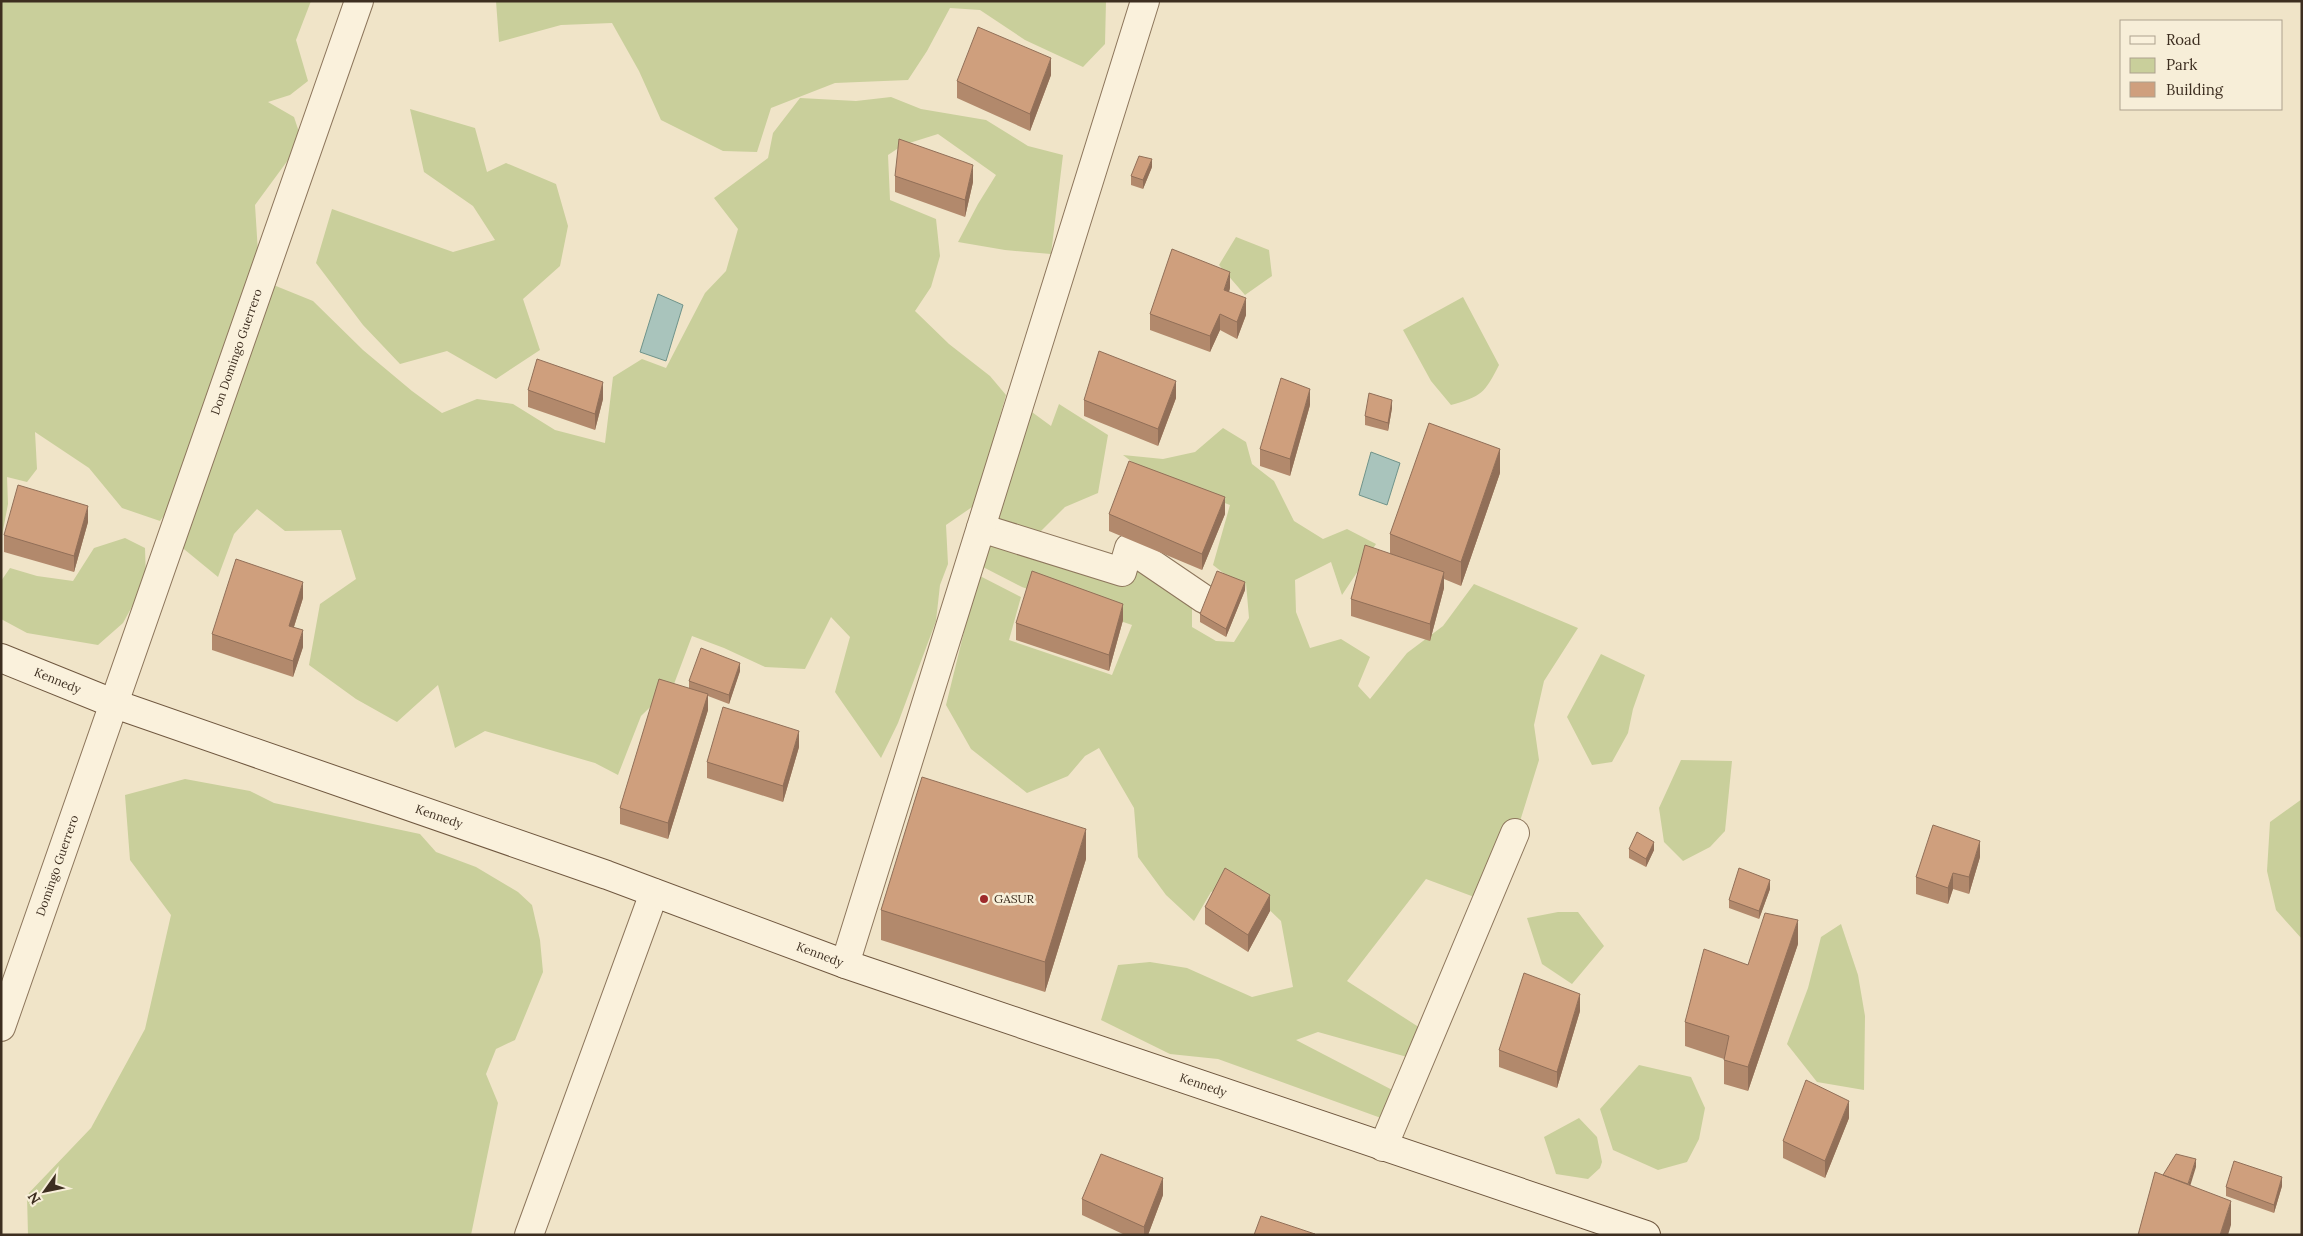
<svg xmlns="http://www.w3.org/2000/svg" width="2303" height="1236" font-family="Lora,serif">
	<rect width="100%" height="100%" fill="#f0e4c8"/>
	<path fill="#c9cf9b" d="M 1,1 L 311,1 L 296,40 L 308,81 L 290,95 L 268,102 L 294,117 L 302,141 L 255,205 L 259,268 L 182,491 L 160,521 L 122,508 L 89,468 L 35,432 L 37,469 L 27,482 L 7,477 L 8,504 L 1,541 Z
		M 496,1 L 1106,1 L 1105,44 L 1083,67 L 1025,40 L 980,10 L 950,8 L 927,51 L 908,80 L 835,83 L 771,108 L 757,152 L 723,151 L 661,120 L 639,71 L 612,23 L 561,25 L 499,42 Z
		M 891,97 L 921,109 L 986,120 L 1028,146 L 1063,155 L 1051,254 L 1005,250 L 958,242 L 978,204 L 996,175 L 938,134 L 903,145 L 888,155 L 890,200 L 936,219 L 940,256 L 931,287 L 915,311 L 949,344 L 990,376 L 1006,395 L 975,505 L 946,525 L 948,564 L 940,585 L 936,621 L 898,723 L 881,758 L 835,692 L 850,637 L 831,617 L 805,669 L 765,667 L 724,648 L 692,636 L 674,684 L 641,716 L 618,775 L 595,763 L 485,731 L 455,748 L 438,685 L 397,722 L 356,699 L 309,665 L 320,604 L 356,579 L 341,530 L 285,531 L 257,509 L 234,534 L 218,577 L 179,545 L 271,284 L 313,301 L 363,350 L 412,391 L 442,413 L 477,399 L 513,404 L 555,430 L 605,443 L 613,377 L 642,359 L 666,368 L 705,293 L 726,271 L 738,229 L 714,198 L 768,158 L 773,133 L 800,98 L 856,101 Z
		M 410,109 L 475,128 L 487,172 L 506,163 L 556,184 L 568,226 L 560,266 L 523,299 L 540,350 L 496,379 L 447,351 L 400,364 L 363,325 L 316,263 L 332,209 L 453,252 L 495,240 L 473,206 L 424,172 Z
		M 1236,237 L 1269,250 L 1272,276 L 1245,295 L 1219,265 Z
		M 1463,297 L 1499,365 C 1484,394 1482,396 1451,405 L 1431,381 L 1403,330 Z
		M 1059,404 L 1108,435 L 1098,493 L 1065,507 L 1036,536 L 995,517 L 1025,407 L 1051,426 Z
		M 1223,428 L 1246,442 L 1252,464 L 1274,481 L 1294,521 L 1323,539 L 1347,529 L 1376,544 L 1342,595 L 1331,562 L 1295,580 L 1296,612 L 1310,648 L 1341,639 L 1370,657 L 1358,686 L 1370,699 L 1407,653 L 1443,626 L 1474,584 L 1578,628 L 1544,681 L 1534,725 L 1539,760 L 1517,831 L 1485,901 L 1426,879 L 1347,981 L 1428,1033 L 1425,1062 L 1318,1032 L 1296,1040 L 1400,1094 L 1392,1122 L 1218,1059 L 1170,1054 L 1101,1020 L 1118,965 L 1150,962 L 1187,968 L 1252,997 L 1293,987 L 1281,921 L 1239,881 L 1211,892 L 1194,921 L 1166,895 L 1138,857 L 1134,808 L 1099,748 L 1085,756 L 1068,776 L 1027,793 L 971,749 L 946,705 L 978,575 L 1021,597 L 1009,640 L 1112,675 L 1132,625 L 1022,587 L 983,567 L 991,542 L 1129,581 L 1144,564 L 1192,601 L 1192,627 L 1216,641 L 1234,642 L 1249,618 L 1246,583 L 1245,590 L 1213,565 L 1230,505 L 1148,474 L 1123,455 L 1163,459 L 1195,452 Z
		M 125,538 L 145,548 L 146,581 L 123,623 L 98,645 L 27,633 L 1,619 L 1,581 L 10,568 L 37,576 L 73,581 L 94,548 Z
		M 1601,654 L 1645,675 L 1633,709 L 1628,733 L 1612,762 L 1592,765 L 1567,717 Z
		M 1681,760 L 1732,761 L 1725,831 L 1710,847 L 1683,861 L 1664,842 L 1659,808 Z
		M 185,779 L 250,791 L 274,803 L 420,834 L 436,852 L 476,867 L 518,892 L 532,905 L 540,940 L 543,972 L 515,1040 L 496,1049 L 486,1074 L 498,1103 L 471,1235 L 28,1235 L 27,1195 L 91,1128 L 145,1029 L 171,915 L 130,860 L 125,795 Z
		M 2302,799 L 2302,939 L 2276,910 L 2267,871 L 2270,822 Z
		M 1558,912 L 1578,912 L 1604,946 L 1572,984 L 1542,964 L 1527,918 Z
		M 1841,924 L 1858,975 L 1865,1016 L 1864,1090 L 1817,1082 L 1787,1044 L 1808,988 L 1821,937 Z
		M 1639,1065 L 1691,1077 L 1705,1108 L 1699,1139 L 1687,1162 L 1658,1170 L 1613,1150 L 1600,1109 Z
		M 1579,1118 L 1597,1137 L 1602,1162 L 1600,1168 L 1588,1179 L 1556,1174 L 1544,1137 Z"/>
	<path fill="#a9c4bc" stroke="#6f938a" d="M 658,294 L 683,305 L 666,361 L 640,352 Z
		M 1371,452 L 1400,463 L 1387,505 L 1359,495 Z"/>
	<g fill="none" stroke-linecap="round" stroke-linejoin="round">
		<g stroke="#8d765c" stroke-width="30">
			<g id="minor">
				<path d="M 981,528 L 1122,572 L 1129,548 L 1204,599"/>
				<path d="M 845,964 L 1145,1"/>
				<path id="s1" d="M 1,1027 L 359,1"/>
				<path d="M 1383,1147 L 1515,833"/>
				<path d="M 529,1235 L 654,893"/>
			</g>
		</g>
		<g stroke="#6f573f" stroke-width="30">
			<g id="secondary">
				<path id="s2" d="M 1,658 L 115,704 L 607,875 L 845,964 L 1646,1235"/>
			</g>
		</g>
		<use href="#minor" stroke="#faf1dc" stroke-width="28"/>
		<use href="#secondary" stroke="#faf1dc" stroke-width="28"/>
	</g>
	<path fill="#b2896c" d="M 1051,75 L 1030,131 L 957,98 L 957,81 Z
		M 1152,167 L 1143,189 L 1131,185 L 1131,176 Z
		M 895,176 L 973,182 L 965,217 L 895,192 Z
		M 1230,288 L 1229,292 L 1246,315 L 1237,339 L 1220,330 L 1210,352 L 1150,330 L 1150,314 Z
		M 528,390 L 603,399 L 595,430 L 528,407 Z
		M 1176,398 L 1158,446 L 1084,416 L 1084,400 Z
		M 1310,405 L 1290,476 L 1260,466 L 1260,449 Z
		M 1392,408 L 1388,431 L 1365,425 L 1365,416 Z
		M 1500,473 L 1461,586 L 1444,579 L 1444,588 L 1430,641 L 1351,616 L 1351,599 L 1390,554 L 1390,534 Z
		M 1109,514 L 1225,514 L 1202,570 L 1109,531 Z
		M 88,522 L 74,572 L 4,552 L 4,535 Z
		M 1245,590 L 1226,637 L 1200,622 L 1200,614 Z
		M 303,598 L 294,627 L 303,647 L 293,677 L 212,650 L 212,634 Z
		M 1123,620 L 1109,671 L 1016,640 L 1016,623 Z
		M 740,671 L 729,704 L 708,696 L 708,710 L 668,839 L 620,824 L 620,808 L 689,688 L 689,681 Z
		M 799,747 L 783,802 L 707,778 L 707,762 Z
		M 1629,849 L 1654,850 L 1646,867 L 1629,858 Z
		M 1980,857 L 1969,894 L 1953,889 L 1948,904 L 1916,894 L 1916,877 Z
		M 1086,859 L 1045,992 L 881,940 L 881,910 Z
		M 1770,889 L 1759,919 L 1729,908 L 1729,900 Z
		M 1205,907 L 1270,911 L 1248,952 L 1205,924 Z
		M 1798,944 L 1748,1091 L 1724,1084 L 1724,1059 L 1685,1046 L 1685,1022 L 1748,965 Z
		M 1580,1011 L 1557,1088 L 1499,1067 L 1499,1050 Z
		M 1849,1118 L 1825,1178 L 1783,1158 L 1783,1141 Z
		M 2282,1186 L 2274,1213 L 2226,1196 L 2226,1187 Z
		M 1163,1195 L 1148,1235 L 1125,1235 L 1082,1215 L 1082,1199 Z"/>
	<path fill="#916f58" d="M 1051,58 L 1051,75 L 1030,131 L 1030,114 Z
		M 1152,159 L 1152,167 L 1143,189 L 1143,180 Z
		M 973,165 L 973,182 L 965,217 L 965,200 Z
		M 1230,272 L 1230,288 L 1224,307 L 1224,290 Z
		M 1246,298 L 1246,315 L 1237,339 L 1237,322 Z
		M 1220,314 L 1220,330 L 1210,352 L 1210,336 Z
		M 1176,381 L 1176,398 L 1158,446 L 1158,429 Z
		M 603,382 L 603,399 L 595,430 L 595,414 Z
		M 1310,389 L 1310,405 L 1290,476 L 1290,459 Z
		M 1392,400 L 1392,408 L 1388,431 L 1388,423 Z
		M 1500,449 L 1500,473 L 1461,586 L 1461,562 Z
		M 1225,497 L 1225,514 L 1202,570 L 1202,554 Z
		M 88,506 L 88,522 L 74,572 L 74,556 Z
		M 1444,572 L 1444,588 L 1430,641 L 1430,624 Z
		M 303,582 L 303,598 L 289,642 L 289,626 Z
		M 1245,582 L 1245,590 L 1226,637 L 1226,629 Z
		M 1123,604 L 1123,620 L 1109,671 L 1109,655 Z
		M 303,630 L 303,647 L 293,677 L 293,661 Z
		M 740,663 L 740,671 L 729,704 L 729,695 Z
		M 708,694 L 708,710 L 668,839 L 668,823 Z
		M 799,731 L 799,747 L 783,802 L 783,786 Z
		M 1086,829 L 1086,859 L 1045,992 L 1045,962 Z
		M 1980,841 L 1980,857 L 1969,894 L 1969,877 Z
		M 1654,842 L 1654,850 L 1646,867 L 1646,859 Z
		M 1953,873 L 1953,889 L 1948,904 L 1948,888 Z
		M 1770,880 L 1770,889 L 1759,919 L 1759,911 Z
		M 1270,895 L 1270,911 L 1248,952 L 1248,935 Z
		M 1798,920 L 1798,944 L 1748,1091 L 1748,1067 Z
		M 1580,994 L 1580,1011 L 1557,1088 L 1557,1072 Z
		M 1849,1101 L 1849,1118 L 1825,1178 L 1825,1161 Z
		M 2196,1159 L 2196,1167 L 2184,1206 L 2184,1198 Z
		M 2282,1177 L 2282,1186 L 2274,1213 L 2274,1205 Z
		M 1163,1178 L 1163,1195 L 1148,1235 L 1144,1235 L 1144,1227 Z
		M 2231,1201 L 2231,1225 L 2228,1235 L 2220,1235 Z"/>
	<path fill="#cf9f7d" stroke="#916f58" d="M 978,27 L 1051,58 L 1030,114 L 957,81 Z
		M 899,139 L 973,165 L 965,200 L 895,176 Z
		M 1139,156 L 1152,159 L 1143,180 L 1131,176 Z
		M 1172,249 L 1230,272 L 1224,290 L 1246,298 L 1237,322 L 1220,314 L 1210,336 L 1150,314 Z
		M 1099,351 L 1176,381 L 1158,429 L 1084,400 Z
		M 537,359 L 603,382 L 595,414 L 528,390 Z
		M 1281,378 L 1310,389 L 1290,459 L 1260,449 Z
		M 1369,393 L 1392,400 L 1388,423 L 1365,416 Z
		M 1429,423 L 1500,449 L 1461,562 L 1390,534 Z
		M 1129,461 L 1225,497 L 1202,554 L 1109,514 Z
		M 18,485 L 88,506 L 74,556 L 4,535 Z
		M 1365,545 L 1444,572 L 1430,624 L 1351,599 Z
		M 236,559 L 303,582 L 289,626 L 303,630 L 293,661 L 212,634 Z
		M 1032,571 L 1123,604 L 1109,655 L 1016,623 Z
		M 1217,571 L 1245,582 L 1226,629 L 1200,614 Z
		M 701,648 L 740,663 L 729,695 L 689,681 Z
		M 659,679 L 708,694 L 668,823 L 620,808 Z
		M 723,707 L 799,731 L 783,786 L 707,762 Z
		M 922,777 L 1086,829 L 1045,962 L 881,910 Z
		M 1933,825 L 1980,841 L 1969,877 L 1953,873 L 1948,888 L 1916,877 Z
		M 1637,832 L 1654,842 L 1646,859 L 1629,849 Z
		M 1225,868 L 1270,895 L 1248,935 L 1205,907 Z
		M 1739,868 L 1770,880 L 1759,911 L 1729,900 Z
		M 1765,913 L 1798,920 L 1748,1067 L 1724,1060 L 1729,1036 L 1685,1022 L 1704,949 L 1748,965 Z
		M 1524,973 L 1580,994 L 1557,1072 L 1499,1050 Z
		M 1806,1080 L 1849,1101 L 1825,1161 L 1783,1141 Z
		M 1101,1154 L 1163,1178 L 1144,1227 L 1082,1199 Z
		M 2176,1154 L 2196,1159 L 2188,1184 L 2163,1175 Z
		M 2234,1161 L 2282,1177 L 2274,1205 L 2226,1187 Z
		M 2155,1172 L 2231,1201 L 2220,1235 L 2138,1235 Z
		M 1261,1216 L 1315,1234 L 1254,1235 Z"/>
	<circle fill="#9e2a2b" stroke="#f7eed8" stroke-width="2" cx="984" cy="899" r="5"/>
	<g text-anchor="middle" stroke-width="5" stroke-linejoin="round" paint-order="stroke">
		<g font-size="12" fill="#3d2e20" stroke="#f7eed8">
			<text dy="4" stroke="none"><textPath href="#s1" startOffset="715">Don Domingo Guerrero</textPath></text>
			<text dy="4" stroke="none"><textPath href="#s2" startOffset="61">Kennedy</textPath></text>
			<text dy="4" stroke="none"><textPath href="#s2" startOffset="466">Kennedy</textPath></text>
			<text dy="4" stroke="none"><textPath href="#s1" startOffset="171">Domingo Guerrero</textPath></text>
			<text dy="4" stroke="none"><textPath href="#s2" startOffset="871">Kennedy</textPath></text>
			<text dy="4" stroke="none"><textPath href="#s2" startOffset="1276">Kennedy</textPath></text>
		</g>
		<g font-size="12" fill="#3d2e20" stroke="#f7eed8" text-anchor="start">
			<text x="994" y="903">GASUR</text>
		</g>
	</g>
	<rect width="2303" height="1236" fill="none" stroke="#3d2e20" stroke-width="5"/>
	<rect x="2120" y="20" width="162" height="90" fill="#f7eed8" stroke="#ada18e"/>
	<rect x="2130" y="36" width="25" height="8" fill="#faf1dc" stroke="#ada18e"/>
	<text x="2166" y="45" font-size="15" fill="#3d2e20">Road</text>
	<rect x="2130" y="58" width="25" height="15" fill="#c9cf9b" stroke="#ada18e"/>
	<text x="2166" y="70" font-size="15" fill="#3d2e20">Park</text>
	<rect x="2130" y="82" width="25" height="15" fill="#cf9f7d" stroke="#ada18e"/>
	<text x="2166" y="95" font-size="15" fill="#3d2e20">Building</text>
	<g transform="translate(45 1191) rotate(237)" stroke="#f7eed8" stroke-width="4" paint-order="stroke">
	<path d="M0-4L9 19L0 12L-9 19Z" fill="#3d2e20"/>
	<text y="-8" font-size="14" font-weight="bold" text-anchor="middle" fill="#3d2e20">N</text>
	</g>
</svg>
